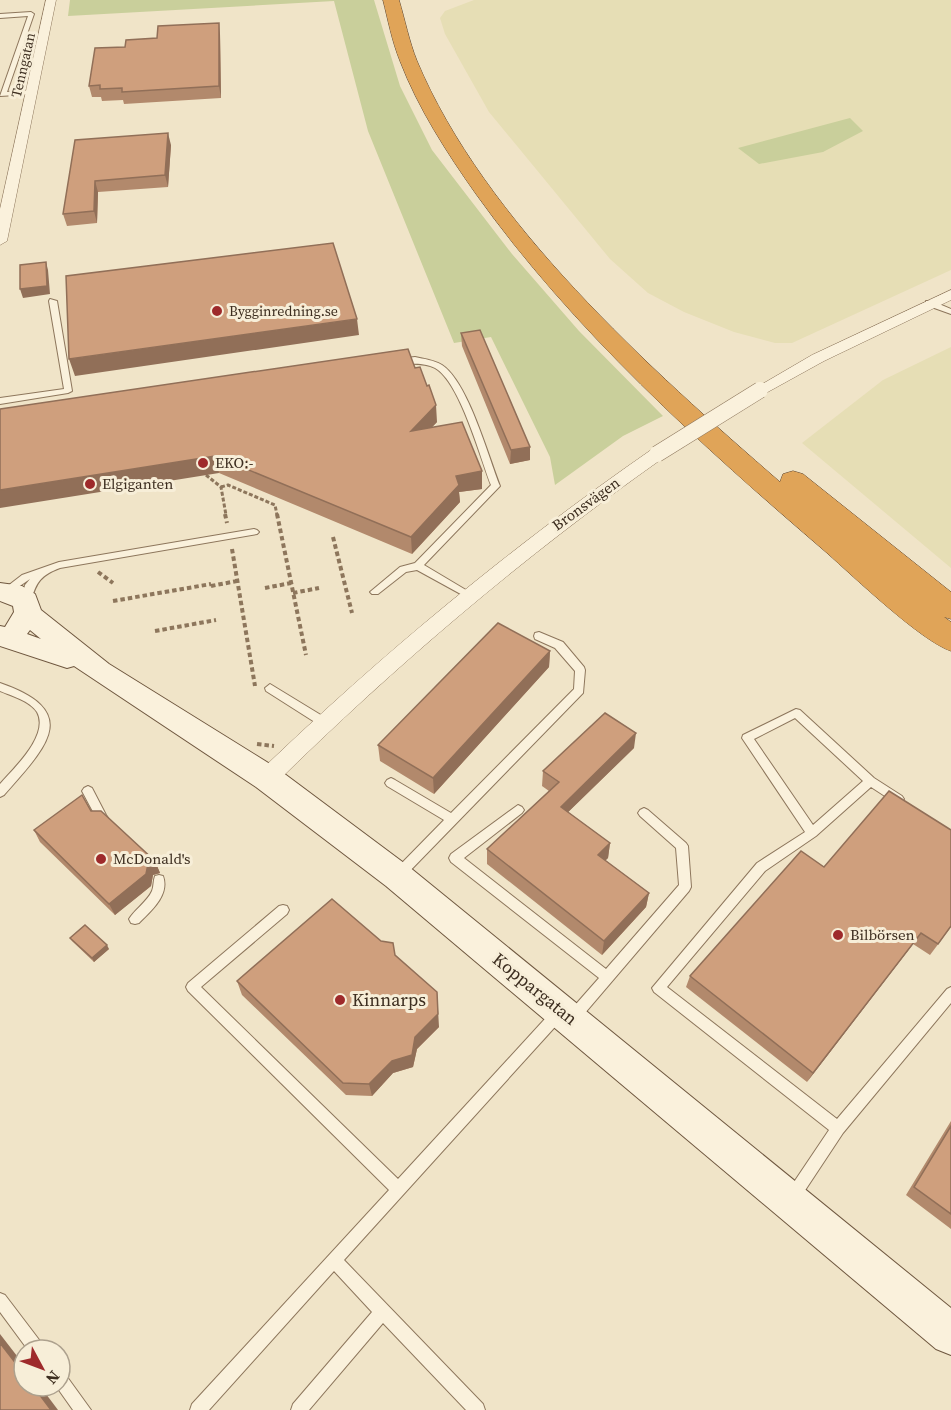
<svg xmlns="http://www.w3.org/2000/svg" width="951" height="1410" font-family="'Source Serif 4',serif">
	<rect width="100%" height="100%" fill="#f0e4c8"/>
	<path fill="#e6deb5" d="M 474,0 L 951,0 L 951,270 L 792,343 L 775,343 L 734,332 L 684,312 L 648,293 L 610,259 L 489,112 L 445,34 L 440,18 L 445,11 Z
		M 951,347 L 951,568 L 802,443 L 883,380 Z"/>
	<path fill="#c9cf9b" d="M 70,0 L 374,0 L 400,86 L 432,150 L 512,254 L 579,331 L 663,416 L 623,436 L 555,485 L 550,457 L 491,337 L 454,343 L 368,131 L 334,1 L 68,16 Z
		M 850,118 L 863,131 L 823,152 L 759,164 L 738,148 Z"/>
	<g fill="none" stroke-linecap="round" stroke-linejoin="round">
		<g stroke="#8d765c" stroke-width="2">
			<path id="lane" d="M 31,12 L 34,14 L 7,92 L 32,90 L 35,92 L 32,94 L 0,96 L 28,16 L 0,18 L 0,14 Z
				M 50,299 L 57,301 L 72,391 L 68,393 L 0,404 L 0,398 L 64,389 L 49,301 Z
				M 926,301 L 932,301 L 951,309 L 951,314 L 926,305 Z
				M 415,357 C 424,359 434,360 442,365 C 468,382 488,456 500,486 L 424,565 L 471,593 L 473,595 L 471,597 L 468,598 L 417,570 L 406,572 L 378,594 L 372,594 L 370,592 L 400,567 L 415,563 L 491,485 C 480,457 460,382 435,368 C 420,360 403,367 394,361 L 398,359 Z
				M 254,529 L 257,530 L 259,532 L 257,534 L 60,568 C 41,575 36,582 31,601 L 26,604 L 21,601 L 25,585 L 30,579 L 8,594 L 2,594 L 0,592 L 22,575 L 59,562 Z
				M 539,632 L 563,642 L 584,667 L 585,670 L 583,693 L 403,878 L 399,879 L 395,878 L 393,874 L 395,870 L 444,820 L 387,786 L 385,783 L 387,780 L 391,778 L 395,780 L 451,813 L 574,689 L 575,671 L 555,648 L 535,639 L 534,636 L 535,633 Z
				M 0,683 C 84,712 45,748 4,795 L 0,797 L 0,784 C 13,769 50,735 37,712 C 30,701 12,696 0,691 Z
				M 270,684 L 329,720 L 330,723 L 329,726 L 321,726 L 266,691 L 265,688 Z
				M 796,709 L 800,710 L 874,778 L 902,796 L 904,799 L 902,802 L 898,804 L 894,802 L 871,787 L 816,836 L 765,871 L 667,987 L 837,1119 L 947,989 L 951,987 L 951,1003 L 843,1133 L 798,1201 L 793,1203 L 788,1201 L 786,1196 L 788,1191 L 829,1130 L 654,992 L 652,988 L 757,863 L 805,832 L 742,738 L 743,735 ZM 795,718 L 863,781 L 813,825 L 754,739 Z
				M 88,786 L 92,788 L 106,815 L 108,818 L 106,821 L 102,823 L 98,821 L 82,791 L 84,788 Z
				M 518,805 L 522,807 L 524,810 L 522,813 L 464,858 L 606,969 L 679,885 L 676,848 L 640,816 L 638,813 L 640,810 L 644,808 L 648,810 L 686,843 L 688,846 L 691,887 L 689,891 L 579,1020 L 574,1022 L 569,1020 L 568,1016 L 569,1012 L 599,978 L 451,862 L 449,858 L 451,854 Z
				M 159,875 L 163,876 C 170,895 151,911 139,923 L 135,924 L 131,923 L 129,919 C 135,909 147,902 152,891 C 154,886 153,881 155,876 Z
				M 283,905 L 287,906 L 289,910 L 287,914 L 201,987 L 398,1179 L 554,1009 L 559,1007 L 564,1009 L 565,1013 L 564,1017 L 344,1260 L 483,1404 L 485,1410 L 466,1410 L 383,1323 L 309,1410 L 291,1410 L 293,1404 L 372,1312 L 334,1271 L 209,1410 L 190,1410 L 192,1404 L 389,1190 L 188,991 L 186,987 L 188,983 L 279,906 Z
				M 0,1293 L 5,1295 L 43,1345 L 46,1350 L 28,1350 L 0,1312 Z
				M 60,1371 L 65,1374 L 91,1410 L 73,1410 L 56,1386 L 60,1386 Z"/>
		</g>
		<g stroke="#8d765c" stroke-width="1">
			<path id="street" d="M 46,0 L 56,0 L 7,241 L 0,245 L 0,209 Z
				M 951,290 L 951,300 L 824,361 L 766,393 L 760,395 L 752,390 L 812,355 Z
				M 657,449 L 663,450 L 666,454 L 663,458 C 524,556 396,665 275,784 L 267,787 L 259,784 L 256,778 L 259,772 C 382,654 511,547 651,450 Z"/>
		</g>
		<g stroke="#6f573f" stroke-width="2">
			<path id="secondary" d="M 0,583 L 22,586 L 35,594 L 41,610 L 109,664 L 278,769 L 408,866 L 951,1308 L 951,1355 L 936,1349 L 386,886 L 256,787 L 74,666 L 67,668 L 0,646 L 0,626 L 5,627 L 14,612 L 13,606 L 0,601 ZM 30,630 L 41,639 L 27,634 Z"/>
		</g>
		<g stroke="#5b4430" stroke-width="1">
			<path id="highway" d="M 383,0 L 399,0 C 405,20 409,41 417,61 C 484,221 651,370 780,482 L 783,474 L 793,471 L 803,474 L 951,592 L 951,619 L 944,617 L 951,622 L 951,651 C 921,641 854,577 827,553 C 701,445 573,330 476,194 C 447,153 418,108 400,61 C 392,41 388,20 383,0 Z"/>
		</g>
		<path stroke="#8d765c" stroke-width="3" stroke-dasharray="4 2" stroke-linecap="butt" d="M 206,475 L 221,487 L 226,515
			M 221,487 L 228,485 L 275,505 L 277,515"/>
		<path stroke="#8d765c" stroke-width="4" stroke-dasharray="4.5 3" stroke-linecap="butt" d="M 225,514 L 227,523
			M 277,514 L 306,655
			M 333,537 L 352,613
			M 232,549 L 255,686
			M 98,572 L 113,583
			M 211,586 L 237,581
			M 265,588 L 291,583
			M 293,593 L 319,588
			M 113,601 L 211,584
			M 155,631 L 216,620
			M 257,744 L 274,746"/>
		<use href="#lane" fill="#faf1dc" fill-rule="evenodd"/>
		<use href="#street" fill="#faf1dc" fill-rule="evenodd"/>
		<use href="#secondary" fill="#faf1dc" fill-rule="evenodd"/>
		<use href="#highway" fill="#e0a458" fill-rule="evenodd"/>
		<g stroke="#8d765c" stroke-width="17" stroke-linecap="butt">
			<path id="street-bridge" d="M 657,454 L 760,390"/>
		</g>
		<use href="#street-bridge" stroke="#faf1dc" stroke-width="16"/>
	</g>
	<path fill="#b2896c" d="M 220,34 L 221,98 L 124,104 L 123,100 L 102,101 L 101,97 L 92,97 L 89,86 L 125,47 Z
		M 75,140 L 171,145 L 168,187 L 98,192 L 97,223 L 67,226 L 63,214 Z
		M 461,333 L 530,447 L 530,460 L 510,464 L 462,346 Z
		M 0,409 L 437,422 L 432,427 L 482,471 L 482,489 L 459,492 L 460,502 L 412,554 L 219,473 Z
		M 550,651 L 549,667 L 434,794 L 380,761 L 378,745 Z
		M 634,748 L 568,812 L 610,843 L 608,858 L 605,860 L 649,893 L 646,907 L 602,955 L 487,864 L 487,849 L 549,791 L 542,786 L 543,771 Z
		M 91,811 L 155,861 L 160,873 L 153,875 L 151,886 L 115,915 L 40,842 L 34,830 Z
		M 824,867 L 951,927 L 930,955 L 913,944 L 807,1082 L 686,987 L 690,976 Z
		M 70,938 L 109,949 L 94,962 L 72,941 Z
		M 395,955 L 439,1027 L 417,1049 L 413,1067 L 393,1073 L 372,1096 L 346,1095 L 242,995 L 237,981 Z
		M 951,1121 L 951,1229 L 906,1195 Z"/>
	<path fill="#916f58" d="M 219,23 L 220,34 L 221,98 L 219,86 Z
		M 168,133 L 171,145 L 168,187 L 165,175 Z
		M 95,181 L 98,192 L 97,223 L 94,211 Z
		M 46,262 L 48,270 L 50,294 L 23,298 L 20,289 Z
		M 357,319 L 359,335 L 75,376 L 69,359 Z
		M 436,405 L 437,422 L 412,448 L 411,431 Z
		M 530,447 L 530,460 L 510,464 L 511,450 Z
		M 215,456 L 219,473 L 0,508 L 0,490 Z
		M 482,471 L 482,489 L 459,492 L 460,502 L 412,554 L 411,537 L 456,476 Z
		M 550,651 L 549,667 L 434,794 L 433,778 Z
		M 636,733 L 634,748 L 559,821 L 561,807 Z
		M 610,843 L 608,858 L 596,870 L 598,855 Z
		M 155,861 L 160,873 L 153,875 L 151,886 L 115,915 L 109,904 L 148,864 Z
		M 649,893 L 646,907 L 602,955 L 604,941 Z
		M 921,933 L 913,944 L 807,1082 L 813,1073 Z
		M 107,945 L 109,949 L 94,962 L 92,958 Z
		M 437,992 L 439,1027 L 417,1049 L 413,1067 L 393,1073 L 372,1096 L 369,1084 L 415,1037 Z
		M 0,1334 L 24,1365 L 24,1374 L 0,1343 Z
		M 33,1386 L 40,1386 L 58,1410 L 51,1410 Z"/>
	<path fill="#cf9f7d" stroke="#916f58" stroke-width="1.5" d="M 219,23 L 219,86 L 122,92 L 122,88 L 100,89 L 100,85 L 89,86 L 95,48 L 125,47 L 126,40 L 157,38 L 158,26 Z
		M 168,133 L 165,175 L 95,181 L 94,211 L 63,214 L 75,140 Z
		M 333,243 L 357,319 L 69,359 L 66,276 Z
		M 46,262 L 47,286 L 20,289 L 20,265 Z
		M 480,330 L 530,447 L 511,450 L 461,333 Z
		M 408,349 L 415,368 L 420,367 L 427,386 L 429,385 L 436,405 L 411,431 L 462,422 L 482,471 L 456,476 L 459,485 L 411,537 L 215,456 L 0,490 L 0,409 Z
		M 498,623 L 550,651 L 433,778 L 378,745 Z
		M 605,713 L 636,733 L 561,807 L 610,843 L 598,855 L 649,893 L 604,941 L 487,849 L 559,782 L 543,771 Z
		M 889,791 L 951,830 L 951,926 L 938,944 L 921,933 L 813,1073 L 690,976 L 801,851 L 824,867 Z
		M 82,795 L 91,811 L 101,811 L 155,861 L 148,864 L 146,874 L 109,904 L 34,830 Z
		M 332,899 L 381,941 L 393,943 L 395,955 L 437,992 L 438,1014 L 415,1037 L 412,1055 L 392,1061 L 369,1084 L 343,1083 L 237,981 Z
		M 85,925 L 107,945 L 92,958 L 70,938 Z
		M 951,1126 L 951,1214 L 914,1187 Z
		M 0,1343 L 24,1374 L 24,1386 L 33,1386 L 51,1410 L 0,1410 Z"/>
	<g fill="#9e2a2b" stroke="#f7eed8" stroke-width="2">
		<circle cx="217" cy="311" r="6"/>
		<circle cx="203" cy="463" r="6"/>
		<circle cx="90" cy="484" r="6"/>
		<circle cx="101" cy="859" r="6"/>
		<circle cx="838" cy="935" r="6"/>
		<circle cx="340" cy="1000" r="6"/>
	</g>
	<g text-anchor="middle" stroke-width="6" stroke-linejoin="round" paint-order="stroke">
		<g font-size="14" fill="#3d2e20" stroke="#f7eed8">
			<text transform="translate(23 65) rotate(-77)" y="5">Tenngatan</text>
		</g>
		<g font-size="14" fill="#3d2e20" stroke="#f7eed8" text-anchor="start">
			<text x="229" y="316">Bygginredning.se</text>
		</g>
		<g font-size="15" fill="#3d2e20" stroke="#f7eed8" text-anchor="start">
			<text x="215" y="468">EKO:-</text>
			<text x="102" y="489">Elgiganten</text>
			<text x="113" y="864">McDonald's</text>
			<text x="850" y="940">Bilbörsen</text>
		</g>
		<g font-size="15" fill="#3d2e20" stroke="#f7eed8">
			<text transform="translate(586 504) rotate(-36)" y="5">Bronsvägen</text>
		</g>
		<g font-size="18" fill="#3d2e20" stroke="#f7eed8">
			<text transform="translate(535 989) rotate(39)" y="6">Koppargatan</text>
		</g>
		<g font-size="18" fill="#3d2e20" stroke="#f7eed8" text-anchor="start">
			<text x="352" y="1006">Kinnarps</text>
		</g>
	</g>
	<g transform="translate(42 1368) rotate(131)"><circle r="28" fill="#f7eed8" stroke="#ada18e" stroke-width="1.5"/>
	<path d="M0-4.5L10 22L0 15L-10 22Z" fill="#9e2a2b"/>
	<text y="-9" font-size="16" font-weight="bold" text-anchor="middle" fill="#3d2e20">N</text>
	</g>
</svg>
